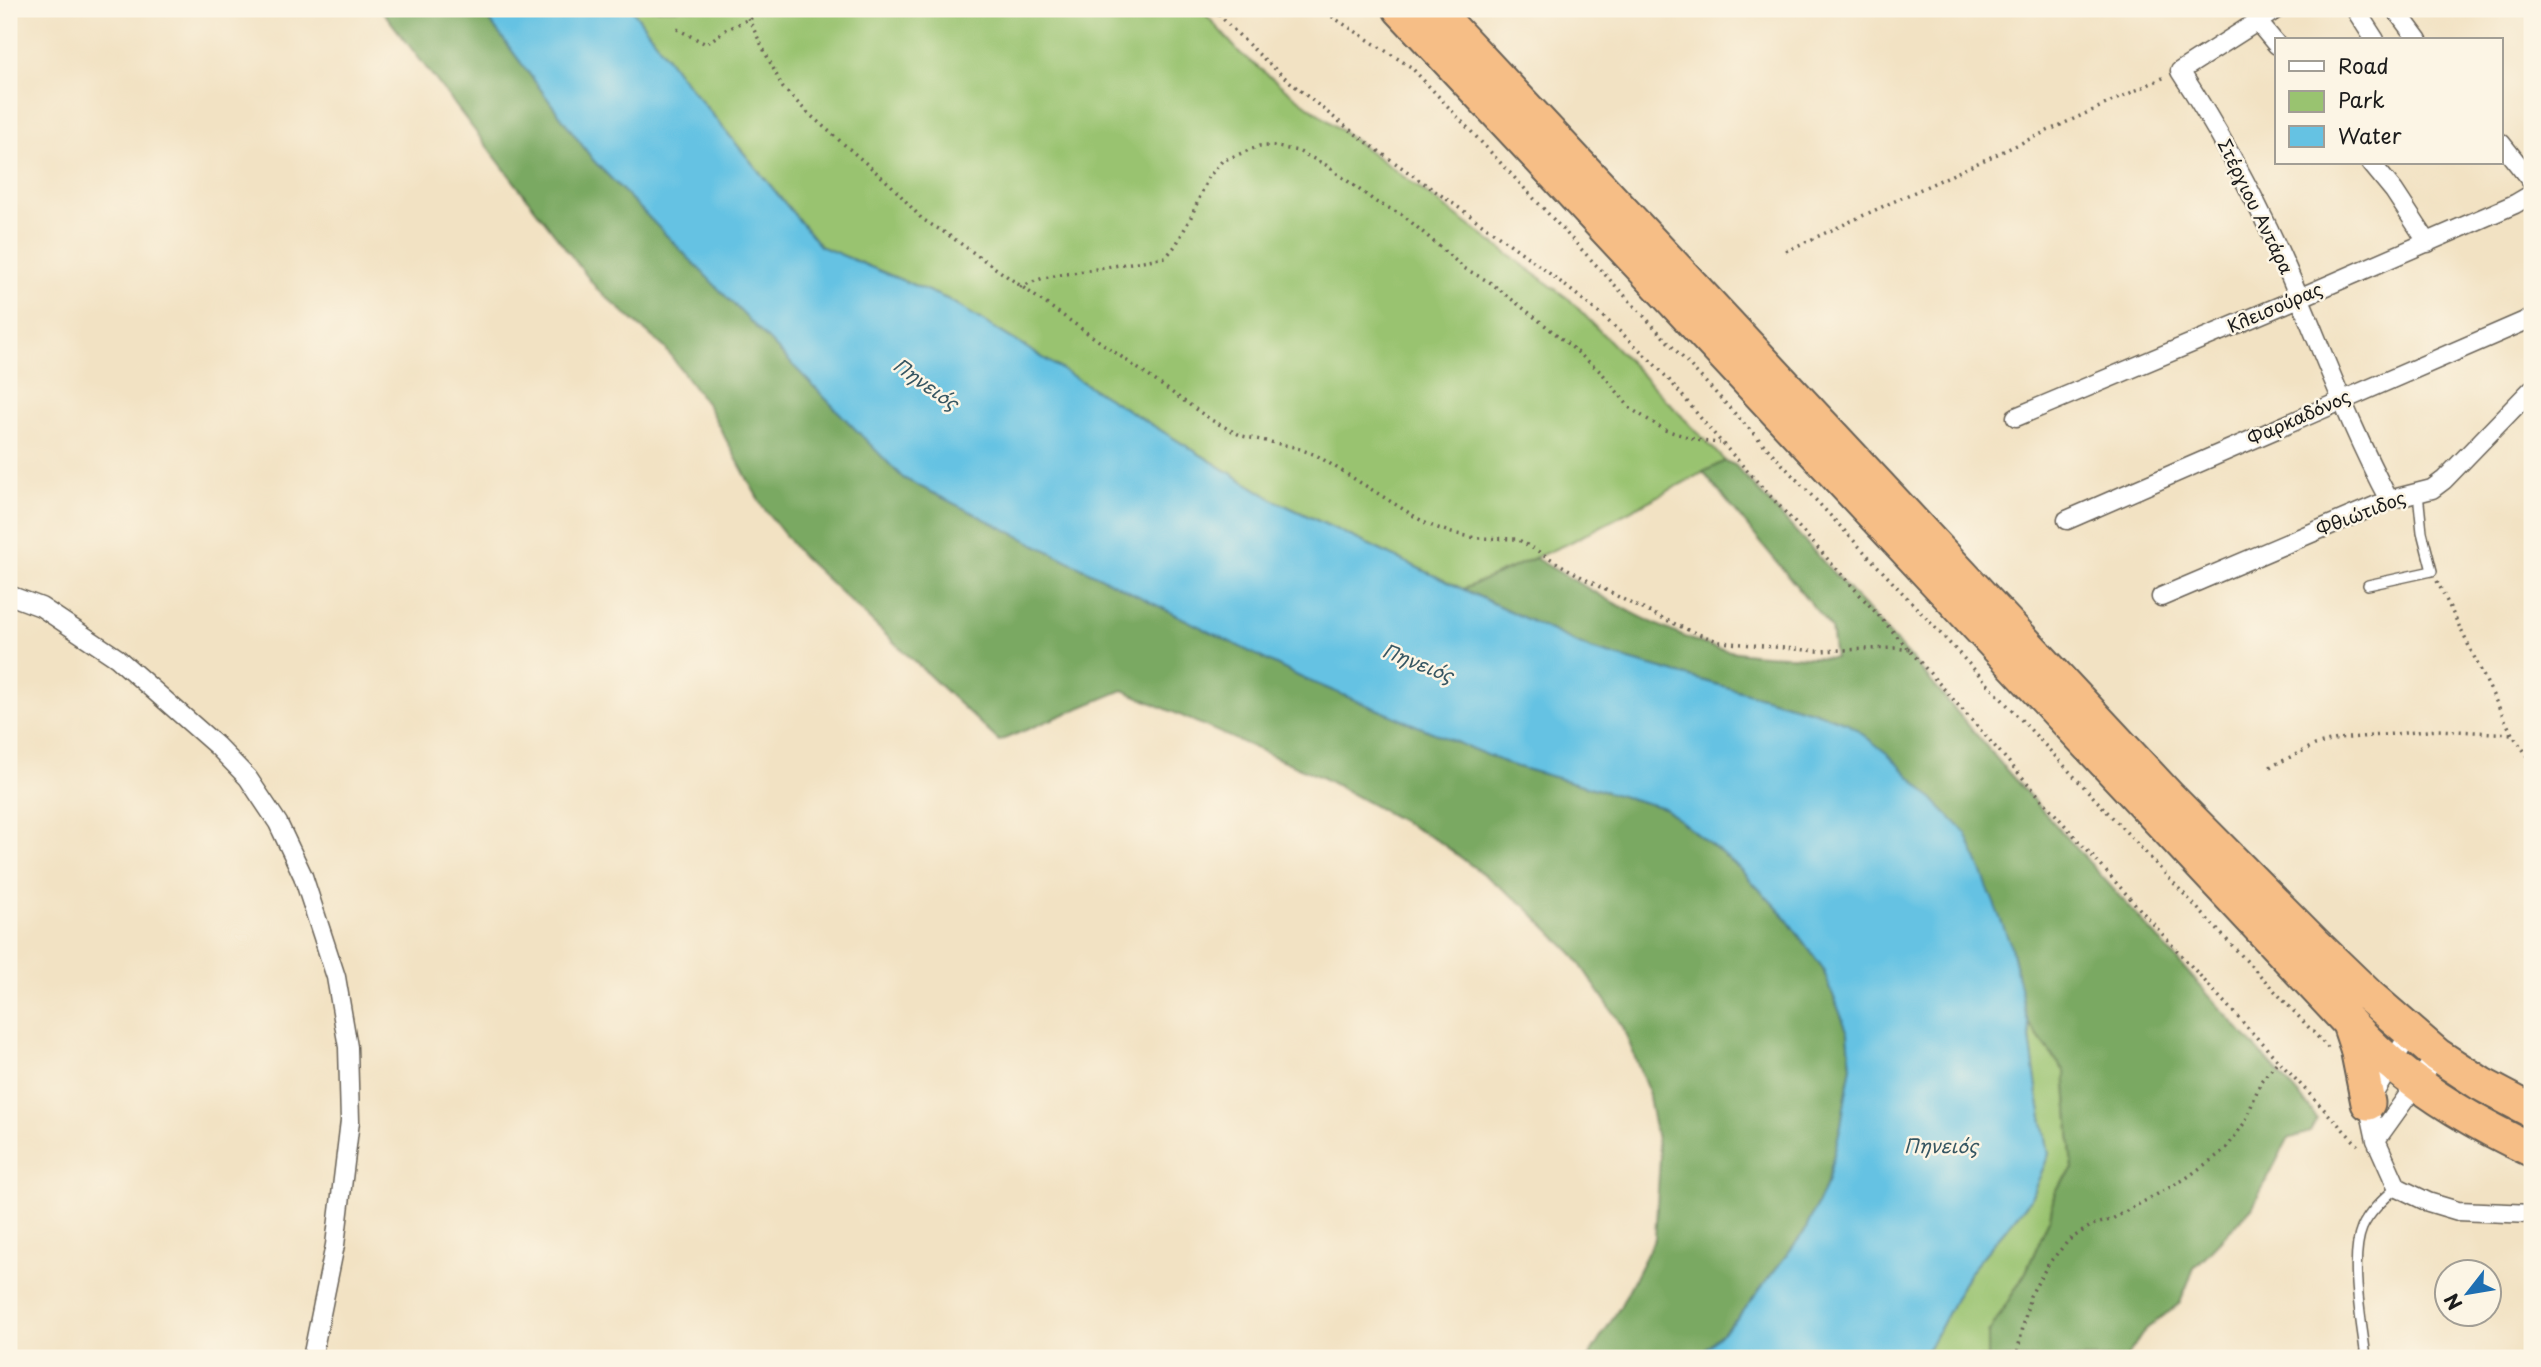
<svg xmlns="http://www.w3.org/2000/svg" width="2541" height="1367" font-family="'Playpen Sans',sans-serif">
	<rect width="100%" height="100%" fill="#fcf5e5"/>
	<filter id="ink" filterUnits="userSpaceOnUse"><feTurbulence type="fractalNoise" baseFrequency=".0143" numOctaves="2"/><feDisplacementMap in="SourceGraphic" scale="14" xChannelSelector="R" yChannelSelector="G"/><feConvolveMatrix kernelMatrix="1 2 1 2 8 2 1 2 1" color-interpolation-filters="sRGB"/></filter>
	<filter id="wash" filterUnits="userSpaceOnUse"><feTurbulence type="fractalNoise" baseFrequency=".00686" numOctaves="4" result="noise"/><feDisplacementMap in="SourceGraphic" scale="28" xChannelSelector="R" yChannelSelector="G"/><feGaussianBlur stdDeviation="1.57" result="paint"/><feColorMatrix in="noise" values="0 0 0 0 0 0 0 0 0 0 0 0 0 0 0 0 0 1.4 0 .05"/><feComposite in="paint" operator="in"/></filter>
	<g filter="url(#wash)">
		<rect width="100%" height="100%" fill="#f2e2c3"/>
		<path fill="#99c370" stroke="#5a7046" stroke-width="2" d="M 632,9 L 1201,9 L 1240,53 L 1288,91 L 1570,300 L 1725,461 L 1571,542 L 1463,589 L 1276,501 L 947,299 L 820,246 L 679,74 Z
			M 2028,1023 L 2065,1072 L 2073,1169 L 2055,1191 L 2050,1217 L 2026,1272 L 1988,1334 L 1988,1358 L 1920,1358 L 1930,1346 L 1968,1274 L 2030,1200 L 2049,1154 L 2038,1096 Z"/>
		<path fill="#7aa962" stroke="#4b623f" stroke-width="2" d="M 381,9 L 481,9 L 594,161 L 903,478 L 1300,677 L 1511,765 L 1664,808 L 1734,863 L 1782,913 L 1822,967 L 1848,1033 L 1851,1066 L 1841,1125 L 1827,1183 L 1805,1231 L 1738,1318 L 1696,1358 L 1588,1358 L 1620,1307 L 1655,1238 L 1660,1157 L 1648,1091 L 1623,1027 L 1573,954 L 1523,904 L 1440,842 L 1325,779 L 1123,690 L 999,741 L 800,554 L 762,506 L 708,406 L 665,348 L 597,289 Z
			M 1725,461 L 1735,465 L 1911,658 L 2009,773 L 2309,1107 L 2317,1119 L 2310,1132 L 2288,1139 L 2252,1208 L 2194,1268 L 2180,1303 L 2145,1330 L 2126,1358 L 1988,1358 L 1988,1334 L 2026,1272 L 2050,1217 L 2055,1191 L 2073,1169 L 2065,1072 L 2028,1023 L 2010,943 L 1848,723 L 1815,712 L 1590,649 L 1463,589 L 1535,558 C 1589,589 1653,628 1713,647 C 1745,657 1800,656 1835,658 L 1831,628 L 1703,472 Z"/>
		<path fill="#65c2e3" stroke="#406f80" stroke-width="2" d="M 481,9 L 632,9 L 679,74 L 820,246 L 947,299 L 1276,501 L 1590,649 L 1815,712 L 1848,723 L 1889,755 L 1966,833 L 2010,943 L 2028,1023 L 2038,1096 L 2049,1154 L 2030,1200 L 1968,1274 L 1930,1346 L 1920,1358 L 1696,1358 L 1738,1318 L 1805,1231 L 1827,1183 L 1841,1125 L 1851,1066 L 1848,1033 L 1822,967 L 1782,913 L 1734,863 L 1664,808 L 1511,765 L 1300,677 L 903,478 L 594,161 Z"/>
	</g>
	<g filter="url(#ink)">
		<g fill="none" stroke-linecap="round" stroke-linejoin="round">
			<g stroke="#676156" stroke-width="12">
				<path id="lane" d="M 2368,585 L 2432,571 L 2422,532 L 2418,493
					M 2366,1358 C 2362,1324 2349,1259 2362,1228 C 2369,1212 2385,1198 2397,1187"/>
			</g>
			<g stroke="#676156" stroke-width="21">
				<path id="street" d="M 2277,9 L 2180,71 C 2218,129 2251,190 2280,253 C 2317,335 2346,420 2389,500
					M 2355,9 L 2375,40
					M 2395,9 L 2418,40
					M 2257,21 L 2277,45
					M 2501,143 L 2532,182
					M 2371,163 L 2394,191 L 2428,243
					M 2016,417 L 2299,298 L 2515,204 L 2532,194
					M 2067,520 L 2532,318
					M 9,595 L 41,607 L 117,658 L 217,746 L 248,778 L 278,823 L 303,876 L 336,977 L 348,1047 L 350,1121 L 335,1245 L 312,1358
					M 2161,597 L 2389,500 L 2432,489 L 2444,480 L 2532,389
					M 2410,1033 L 2368,1103 L 2376,1140 L 2397,1187 L 2428,1202 L 2458,1211 L 2532,1214
					M 2376,1140 L 2437,1055"/>
			</g>
			<g stroke="#676156" stroke-width="37">
				<path id="highway" d="M 1400,9 L 2348,1022 C 2362,1036 2376,1051 2392,1064 C 2434,1099 2482,1127 2532,1150
					M 1434,9 L 2170,798 L 2314,943 L 2369,996 L 2437,1055 L 2481,1084 L 2532,1111
					M 2349,1024 L 2357,1048 L 2368,1103"/>
			</g>
			<path stroke="#676156" stroke-width="3.5" stroke-dasharray="2 5" stroke-linecap="butt" d="M 1214,9 C 1342,150 1522,230 1656,366 C 1675,385 1691,407 1709,428 C 1730,452 1752,476 1774,500 C 1970,714 2157,936 2358,1145
				M 1320,9 L 1411,67 L 1425,82 L 2328,1048
				M 748,18 L 783,88 L 809,114 L 891,185 L 922,219 L 947,234 L 1211,420 L 1242,436 L 1294,447 L 1316,455 L 1427,524 L 1452,533 L 1476,538 L 1517,539 L 1585,579 L 1630,603 L 1688,630 L 1720,642 L 1817,651 L 1894,648 L 1911,650
				M 677,29 L 706,44 L 727,29 L 771,9
				M 1786,251 L 2165,77
				M 1020,287 L 1043,278 L 1166,257 L 1176,245 L 1191,217 L 1208,178 L 1222,161 L 1259,146 L 1273,146 L 1298,151 L 1326,165 L 1376,202 L 1403,215 L 1464,268 L 1491,283 L 1556,334 L 1602,373 L 1631,409 L 1665,430 L 1701,441 L 1720,443
				M 2437,581 L 2512,734 L 2532,762
				M 2270,767 L 2315,745 L 2338,739 L 2438,730 L 2512,734
				M 2016,1358 L 2030,1296 L 2049,1263 L 2069,1240 L 2092,1225 L 2110,1220 L 2185,1179 L 2225,1150 L 2245,1122 L 2261,1081 L 2277,1062"/>
			<use href="#lane" stroke="#fff" stroke-width="9"/>
			<use href="#street" stroke="#fff" stroke-width="18"/>
			<use href="#highway" stroke="#f6be86" stroke-width="33"/>
		</g>
	</g>
	<g text-anchor="middle" stroke-width="5" stroke-linejoin="round" paint-order="stroke">
		<g font-size="18" fill="#1c1c1c" stroke="#fcf5e5">
			<text transform="translate(2255 207) rotate(64)" y="6">Στέργιου Αντάρα</text>
			<text transform="translate(2275 308) rotate(-23)" y="6">Κλεισούρας</text>
			<text transform="translate(2299 418) rotate(-24)" y="6">Φαρκαδόνος</text>
			<text transform="translate(2361 514) rotate(-21)" y="6">Φθιώτιδος</text>
		</g>
		<g font-size="19" font-style="italic" fill="#365662" stroke="#fcf5e5">
			<text transform="translate(926 384) rotate(35)" y="7">Πηνειός</text>
			<text transform="translate(1418 663) rotate(21)" y="7">Πηνειός</text>
			<text x="1941" y="1153">Πηνειός</text>
		</g>
	</g>
	<rect width="2541" height="1367" fill="none" stroke="#fcf5e5" stroke-width="35"/>
	<rect x="2275" y="38" width="228" height="126" fill="#fcf5e5" stroke="#a29e95" stroke-width="2"/>
	<rect x="2289" y="61" width="35" height="10" fill="#ffffff" stroke="#a29e95" stroke-width="2"/>
	<text x="2338" y="74" font-size="21" fill="#1c1c1c">Road</text>
	<rect x="2289" y="91" width="35" height="21" fill="#99c370" stroke="#a29e95" stroke-width="2"/>
	<text x="2338" y="108" font-size="21" fill="#1c1c1c">Park</text>
	<rect x="2289" y="126" width="35" height="21" fill="#65c2e3" stroke="#a29e95" stroke-width="2"/>
	<text x="2338" y="144" font-size="21" fill="#1c1c1c">Water</text>
	<g transform="translate(2468 1293) rotate(239)"><circle r="33" fill="#fcf5e5" stroke="#a29e95" stroke-width="2"/>
	<path d="M0-5L12 26L0 18L-12 26Z" fill="#1f6fb2"/>
	<text y="-10" font-size="19" font-weight="bold" text-anchor="middle" fill="#1c1c1c">N</text>
	</g>
</svg>
